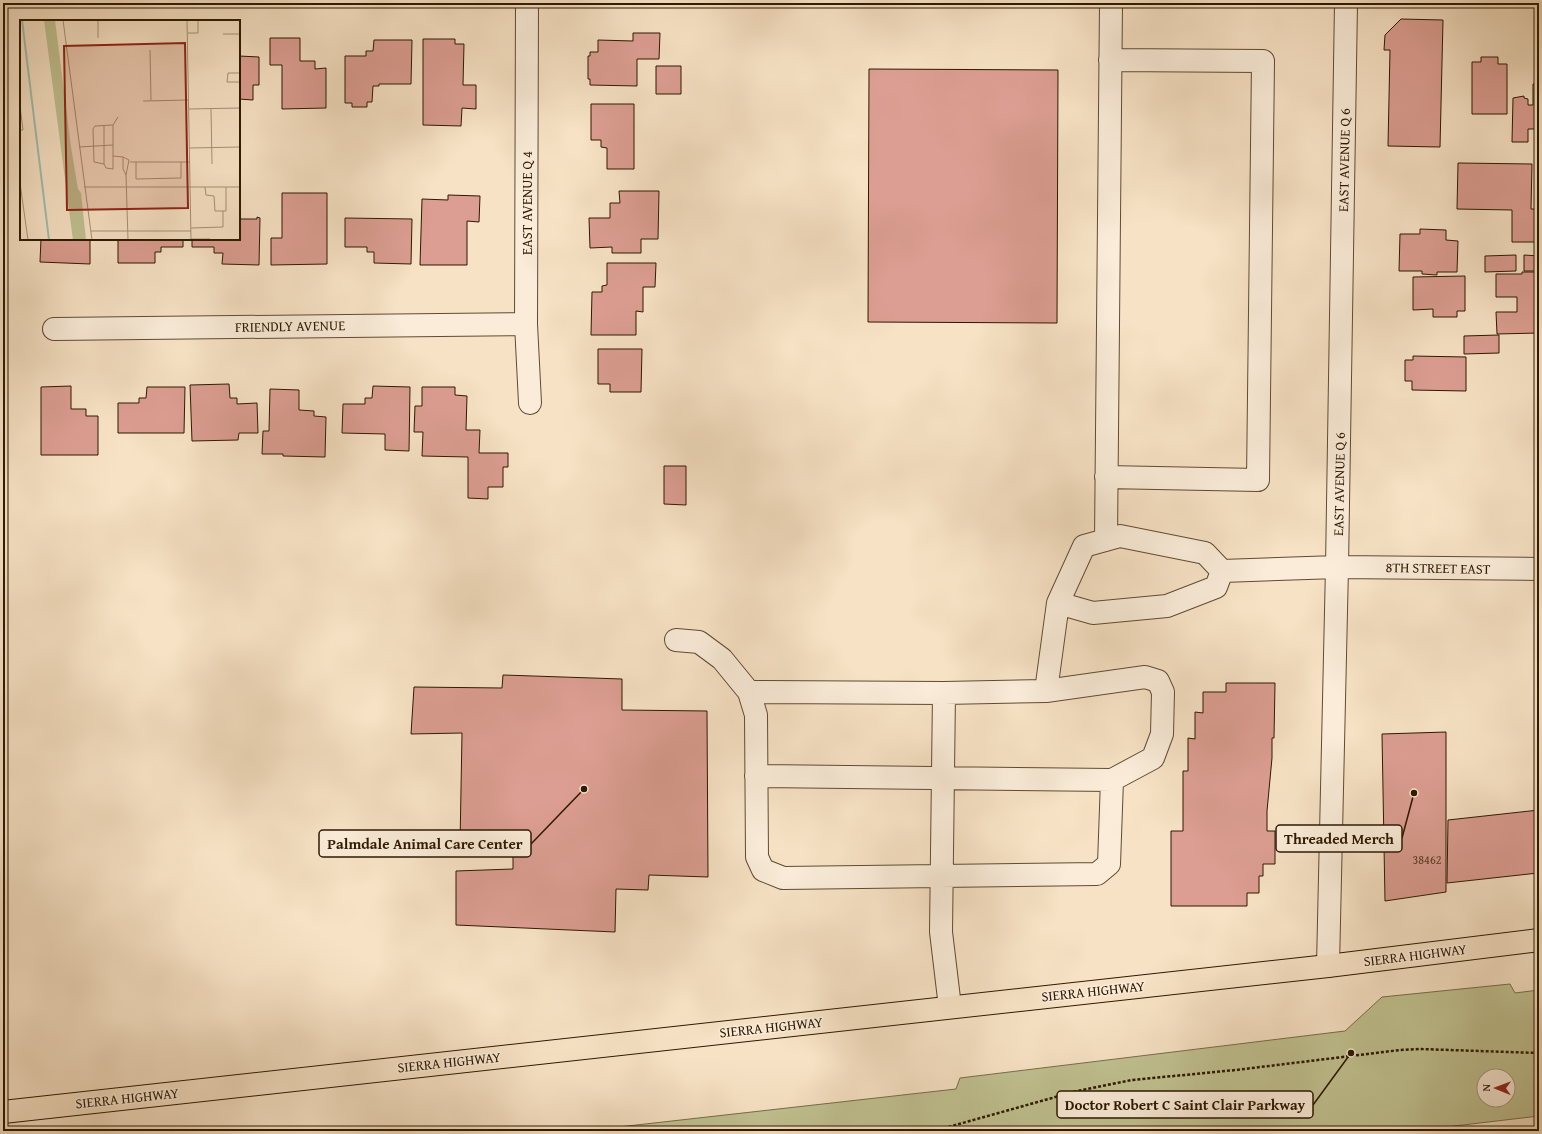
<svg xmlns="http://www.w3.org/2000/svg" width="1542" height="1134" font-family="'Gentium Book Plus',serif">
	<rect width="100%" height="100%" fill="#f7e2c5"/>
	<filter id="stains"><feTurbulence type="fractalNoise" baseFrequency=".005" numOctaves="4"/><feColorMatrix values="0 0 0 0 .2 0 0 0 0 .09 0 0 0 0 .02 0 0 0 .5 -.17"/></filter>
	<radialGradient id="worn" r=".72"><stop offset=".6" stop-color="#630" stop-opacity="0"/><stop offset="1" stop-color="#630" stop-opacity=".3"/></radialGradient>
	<path fill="#c1c292" stroke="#776e4a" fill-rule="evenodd" d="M 1510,984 L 1515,993 L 1539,990 L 1539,1116 L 1412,1131 L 583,1131 L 956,1089 L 960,1078 L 1345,1031 L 1382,997 ZM 1484,1076 L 1508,1076 L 1508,1100 L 1484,1100 Z"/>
	<path fill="#dc9e92" stroke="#2d1901" d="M 1401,19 L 1443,20 L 1440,147 L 1388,146 L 1390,50 L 1384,50 L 1385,35 Z
		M 633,33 L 660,33 L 659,59 L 637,59 L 637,86 L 590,85 L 590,79 L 588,79 L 588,56 L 590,56 L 590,52 L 598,52 L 598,40 L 633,41 Z
		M 270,38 L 300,38 L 300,61 L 315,61 L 315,69 L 326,68 L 326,108 L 282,109 L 282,65 L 270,65 Z
		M 423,39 L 455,39 L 455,44 L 464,44 L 463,85 L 476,85 L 476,109 L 462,108 L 461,126 L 423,125 Z
		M 374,40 L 412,40 L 411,84 L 379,84 L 379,86 L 373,86 L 372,102 L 367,102 L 367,107 L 352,107 L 352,103 L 345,103 L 345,56 L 366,56 L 366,51 L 373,51 Z
		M 1539,54 L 1539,129 L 1528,129 L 1528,142 L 1512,142 L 1513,98 L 1524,96 L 1524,98 L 1528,99 L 1528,105 L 1533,105 L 1533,84 L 1537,84 L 1537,62 Z
		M 239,56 L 259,57 L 259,85 L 253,85 L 253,100 L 239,99 Z
		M 1481,57 L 1498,57 L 1498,64 L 1507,64 L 1507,114 L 1472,114 L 1472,62 L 1481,62 Z
		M 656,66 L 681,66 L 681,94 L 656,94 Z
		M 869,69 L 1058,70 L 1057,323 L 868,322 Z
		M 591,104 L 634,104 L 634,169 L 607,169 L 607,148 L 601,147 L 601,140 L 591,140 Z
		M 1458,163 L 1532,164 L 1531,209 L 1539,209 L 1539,242 L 1512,242 L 1512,210 L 1457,209 Z
		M 619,191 L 659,191 L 658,239 L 641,239 L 641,253 L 612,253 L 612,247 L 590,248 L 589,218 L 610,218 L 610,203 L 620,203 Z
		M 282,193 L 327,193 L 327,264 L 271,265 L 271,238 L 282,238 Z
		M 448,195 L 480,196 L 479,222 L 467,221 L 467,265 L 420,265 L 422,199 L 448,200 Z
		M 257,217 L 260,218 L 259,265 L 222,264 L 223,253 L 214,253 L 214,247 L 192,247 L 192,239 L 239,239 L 239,219 L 257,219 Z
		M 345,218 L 412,219 L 411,264 L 374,263 L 374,252 L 367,252 L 367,247 L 345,247 Z
		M 1420,229 L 1446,230 L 1446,240 L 1458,241 L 1457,272 L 1437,272 L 1437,275 L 1422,274 L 1422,271 L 1399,271 L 1400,234 L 1420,234 Z
		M 41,239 L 90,239 L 90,264 L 40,262 Z
		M 118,239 L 183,239 L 183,247 L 161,247 L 161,252 L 155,252 L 155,263 L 118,263 Z
		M 1516,255 L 1516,271 L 1485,272 L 1485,256 Z
		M 1524,255 L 1539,256 L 1539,271 L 1524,271 Z
		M 607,263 L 656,263 L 655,287 L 643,287 L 643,312 L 636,311 L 636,335 L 591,335 L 592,292 L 602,292 L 602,286 L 607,285 Z
		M 1522,272 L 1539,272 L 1539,333 L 1497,334 L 1496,312 L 1517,312 L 1517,297 L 1496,297 L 1496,274 L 1522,274 Z
		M 1465,276 L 1465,311 L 1457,311 L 1457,317 L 1433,317 L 1433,309 L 1413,310 L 1413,277 Z
		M 1499,335 L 1499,353 L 1464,354 L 1464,336 Z
		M 598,349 L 642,349 L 641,392 L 610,392 L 610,384 L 598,384 Z
		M 1413,356 L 1466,357 L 1466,391 L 1412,390 L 1412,381 L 1405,381 L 1405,360 L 1413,360 Z
		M 229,384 L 230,398 L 237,398 L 237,404 L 257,403 L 258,433 L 239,433 L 238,440 L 192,441 L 190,385 Z
		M 71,386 L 71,409 L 86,409 L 86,416 L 98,416 L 98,455 L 41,455 L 41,387 Z
		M 373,386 L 410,387 L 409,451 L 385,450 L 385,434 L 342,433 L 343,404 L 365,404 L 365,398 L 372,398 Z
		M 147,387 L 185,387 L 184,433 L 118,433 L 118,403 L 139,403 L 139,398 L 146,398 Z
		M 422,387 L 455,387 L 455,395 L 467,396 L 466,430 L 480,430 L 479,453 L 508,453 L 508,467 L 503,467 L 503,487 L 488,487 L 488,499 L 468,498 L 468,457 L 422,456 L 423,432 L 414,432 L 415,406 L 422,406 Z
		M 270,389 L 299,390 L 299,410 L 314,411 L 314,416 L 326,417 L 325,457 L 283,456 L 283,454 L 262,454 L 263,431 L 269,431 Z
		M 664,466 L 686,466 L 686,505 L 664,504 Z
		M 503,675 L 622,679 L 622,710 L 707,711 L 708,877 L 649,875 L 648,890 L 616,889 L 615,932 L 456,925 L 456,871 L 513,869 L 513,850 L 460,845 L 462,733 L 411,734 L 414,687 L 502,688 Z
		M 1226,683 L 1275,683 L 1274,738 L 1272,738 L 1272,758 L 1267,811 L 1267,831 L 1275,831 L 1275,864 L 1263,864 L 1263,876 L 1259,876 L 1259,893 L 1247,893 L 1247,906 L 1171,906 L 1171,831 L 1183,831 L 1183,771 L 1188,771 L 1188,738 L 1195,739 L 1195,712 L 1203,713 L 1203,692 L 1226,692 Z
		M 1446,732 L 1446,892 L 1385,901 L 1382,734 Z
		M 1539,810 L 1539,886 L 1537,886 L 1538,873 L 1447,883 L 1448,820 Z"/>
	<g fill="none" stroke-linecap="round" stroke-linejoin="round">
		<g stroke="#604b32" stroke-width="24">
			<path id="minor" d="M 527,3 L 526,324 L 530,403
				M 54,329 L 526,324
				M 1106,477 L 1258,480 L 1263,61 L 1110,60
				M 1106,540 L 1111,3
				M 1222,571 L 1337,567 L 1539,569
				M 676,640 L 699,642 L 722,659 L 749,692 L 756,715 L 757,857 L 763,870 L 783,878 L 1097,874 L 1109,864 L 1112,780
				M 1046,691 L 1058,603 L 1084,546 L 1120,536 L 1205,553 L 1222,571 L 1216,587 L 1167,606 L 1093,613 L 1058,603
				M 749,692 L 944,693 L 1046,691 L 1145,677 L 1158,681 L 1163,692 L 1162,734 L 1153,758 L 1112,780 L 756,776
				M 944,693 L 941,932 L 950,1007
				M 1328,966 L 1337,567 L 1346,3"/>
		</g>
		<g stroke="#2d1901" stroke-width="24">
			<path id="major" d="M 3,1112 L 1328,966 L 1539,940"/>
		</g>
		<path stroke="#2d1901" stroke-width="2.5" stroke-dasharray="3 2" stroke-linecap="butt" d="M 934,1131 L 1077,1091 L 1132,1080 L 1236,1070 L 1400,1050 L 1420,1049 L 1539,1053"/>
		<use href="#minor" stroke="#faecd9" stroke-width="22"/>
		<use href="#major" stroke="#f7e2c5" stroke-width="22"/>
	</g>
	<g text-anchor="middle" stroke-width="3" stroke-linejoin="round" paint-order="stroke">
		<g font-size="12" fill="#593a25">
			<text x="1427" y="864">38462</text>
		</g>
		<g font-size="14" fill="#2d1901" stroke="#faecd9">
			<text transform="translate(1344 160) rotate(-89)" y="5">EAST AVENUE Q 6</text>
			<text transform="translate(527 203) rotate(-90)" y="5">EAST AVENUE Q 4</text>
			<text transform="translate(290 326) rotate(-1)" y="5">FRIENDLY AVENUE</text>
			<text transform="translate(1339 484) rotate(-89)" y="5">EAST AVENUE Q 6</text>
			<text transform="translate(1438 568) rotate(1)" y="5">8TH STREET EAST</text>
			<text transform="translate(1415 955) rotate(-7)" y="5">SIERRA HIGHWAY</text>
			<text transform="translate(1093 991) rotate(-6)" y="5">SIERRA HIGHWAY</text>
			<text transform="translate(771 1027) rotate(-6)" y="5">SIERRA HIGHWAY</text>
			<text transform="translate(449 1062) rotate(-6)" y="5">SIERRA HIGHWAY</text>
			<text transform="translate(127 1098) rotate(-6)" y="5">SIERRA HIGHWAY</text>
		</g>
	</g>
	<g transform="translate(20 20)">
		<rect width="220" height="220" fill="#f7e2c5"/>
		<path d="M 24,0 L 35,0 L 51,127 L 58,169 L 61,173 L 66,220 L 53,220 Z" fill="#c1c292"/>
		<path fill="none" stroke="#9dbeb3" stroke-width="2" d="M 2,0 L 29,220"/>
		<path fill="none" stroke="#a69277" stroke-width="1" d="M 43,0 L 72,220M 78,0 L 78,18M 167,0 L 171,220M 168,13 L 178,13 L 178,0M 203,14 L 220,14M 130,30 L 131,80M 220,53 L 208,53 L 207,62 L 220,62M 123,81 L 169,80M 0,86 L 3,110 L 0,110M 169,89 L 220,88M 191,89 L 192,144M 84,106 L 84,144 L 86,148 L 93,149 L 93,105M 59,127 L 93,125M 170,128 L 220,127M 93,136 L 103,137 L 109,140 L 106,155 L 103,149 L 103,137M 110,142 L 170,142M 116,142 L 116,159 L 161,158 L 161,142M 84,144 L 74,142 L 73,109 L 75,106 L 93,105 L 98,97M 106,155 L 108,220M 0,163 L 8,220M 64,167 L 220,167M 185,167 L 186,175 L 194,176 L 195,191 L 206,191 L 206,167M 171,208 L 203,207 L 203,191M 71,211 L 171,211M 171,219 L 190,219"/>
		<path fill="#8f2418" fill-opacity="0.15" stroke="#8f2418" stroke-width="2" d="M 165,23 L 168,188 L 47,190 L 44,26 Z"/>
		<rect width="220" height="220" fill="none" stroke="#2d1901" stroke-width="2"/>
	</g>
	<path fill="none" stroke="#2d1901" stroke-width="1.5" d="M1414 793L1402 838M584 789L531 844M1351 1053L1313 1105"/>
	<g fill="#2d1901" stroke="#faecd9" stroke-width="1.5">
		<circle cx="1414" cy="793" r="4"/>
		<circle cx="584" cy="789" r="4"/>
		<circle cx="1351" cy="1053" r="4"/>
	</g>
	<g fill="#faecd9" stroke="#2d1901" stroke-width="1.5">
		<rect x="1276" y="825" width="126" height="27" rx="4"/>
		<rect x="319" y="830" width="212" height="27" rx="4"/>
		<rect x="1057" y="1091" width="256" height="27" rx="4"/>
	</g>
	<g font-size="15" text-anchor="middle" font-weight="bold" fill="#2d1901">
		<text x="1339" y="844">Threaded Merch</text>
		<text x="425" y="849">Palmdale Animal Care Center</text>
		<text x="1185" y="1110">Doctor Robert C Saint Clair Parkway</text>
	</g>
	<rect width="1542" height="1134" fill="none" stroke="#f7e2c5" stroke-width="16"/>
	<rect x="4" y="4" width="1534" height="1126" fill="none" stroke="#2d1901" stroke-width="2"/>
	<rect x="8" y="8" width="1526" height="1118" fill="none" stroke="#2d1901"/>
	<g transform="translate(1496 1088) rotate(271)"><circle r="19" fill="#faecd9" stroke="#a89883"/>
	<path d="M0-3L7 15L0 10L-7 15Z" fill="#8f2418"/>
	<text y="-6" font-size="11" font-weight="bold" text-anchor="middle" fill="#2d1901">N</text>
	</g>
	<rect width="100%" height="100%" filter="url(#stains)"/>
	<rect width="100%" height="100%" fill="url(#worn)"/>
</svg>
